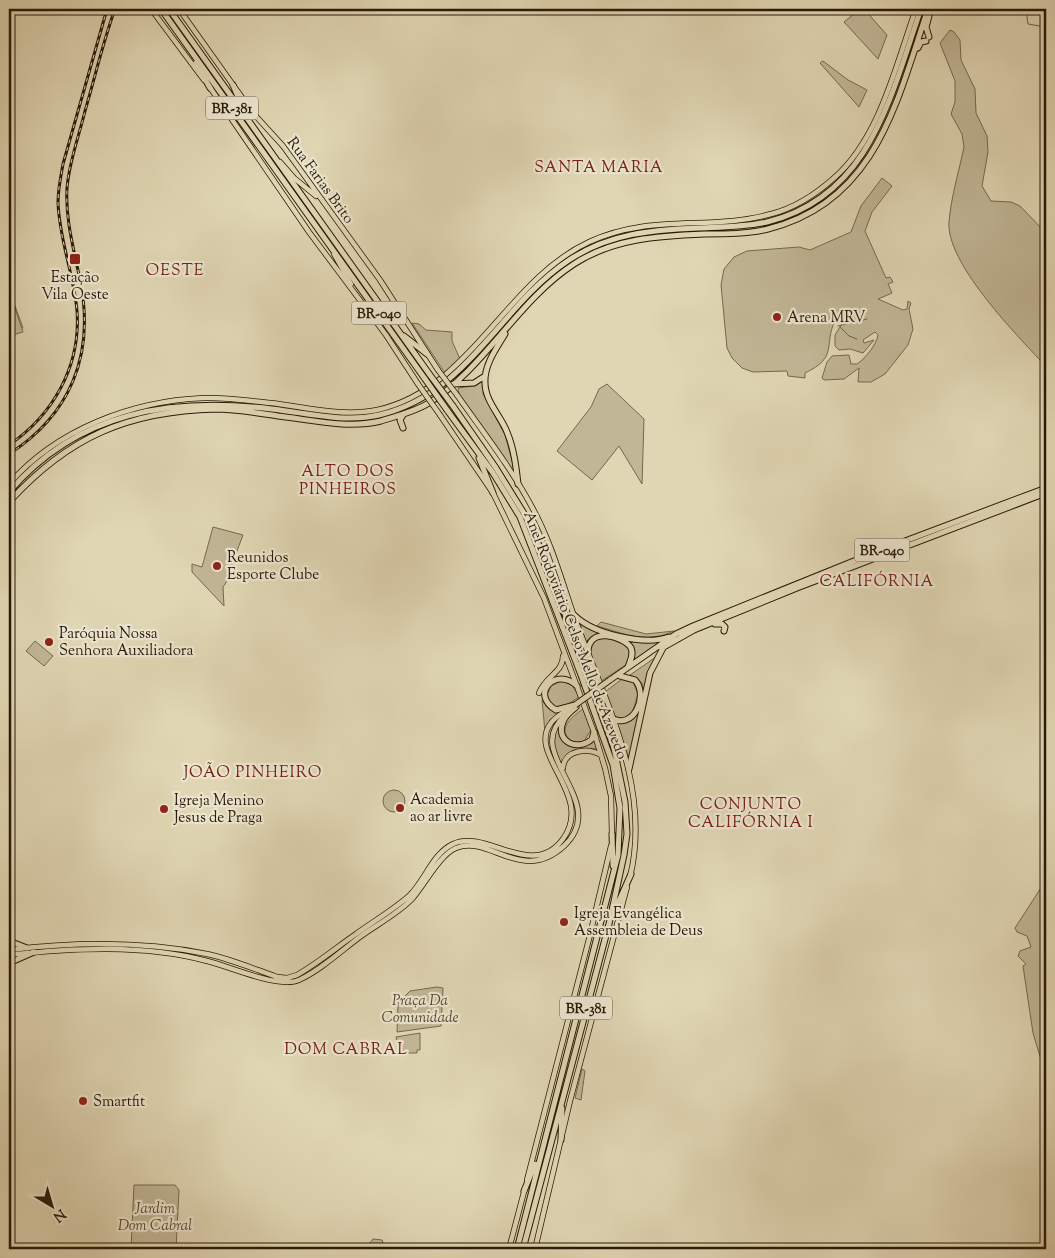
<svg xmlns="http://www.w3.org/2000/svg" width="1055" height="1258" font-family="'Sorts Mill Goudy',serif">
	<rect width="100%" height="100%" fill="#e0d6b3"/>
	<filter id="stains"><feTurbulence type="fractalNoise" baseFrequency=".004" numOctaves="4"/><feColorMatrix values="0 0 0 0 .2 0 0 0 0 .09 0 0 0 0 .02 0 0 0 .5 -.17"/></filter>
	<radialGradient id="worn" r=".72"><stop offset=".6" stop-color="#630" stop-opacity="0"/><stop offset="1" stop-color="#630" stop-opacity=".3"/></radialGradient>
	<path fill="#c1b696" stroke="#74684e" d="M 860,9 L 864,9 L 887,35 L 878,59 L 844,22 Z
		M 950,30 L 954,32 L 960,40 L 961,60 L 975,89 L 976,113 L 987,136 L 988,152 L 982,186 L 991,201 L 1011,202 L 1020,206 L 1046,233 L 1046,358 L 1040,360 C 1013,331 946,262 949,222 C 951,197 959,171 964,147 L 962,134 L 951,114 L 955,102 L 955,81 L 940,43 Z
		M 823,61 L 848,80 L 867,90 L 859,107 L 820,63 Z
		M 882,178 L 892,186 L 872,212 L 865,231 L 886,278 L 890,277 L 893,282 L 888,284 L 892,293 L 878,299 L 903,310 L 907,309 L 908,301 L 911,303 L 909,309 L 913,329 L 908,345 L 885,374 L 871,382 L 858,382 L 859,368 L 844,379 L 824,380 L 822,378 L 827,362 L 832,356 L 849,355 L 851,364 L 857,364 C 864,360 877,344 878,335 L 875,332 L 863,340 L 864,343 L 874,340 L 863,353 L 850,349 L 839,350 L 835,346 L 835,335 L 850,311 L 835,321 C 823,345 839,357 805,373 L 805,378 L 788,376 L 787,371 L 753,372 L 742,368 L 732,358 L 727,348 L 721,285 L 724,269 L 734,257 L 747,251 L 799,247 L 810,250 L 851,232 L 861,206 Z
		M 14,305 L 23,332 L 9,336 L 9,307 Z
		M 412,323 L 419,324 L 426,330 L 452,332 L 452,341 L 460,359 L 445,373 Z
		M 485,380 L 483,394 L 505,435 L 517,479 L 460,400 L 458,388 L 474,386 Z
		M 607,384 L 644,419 L 642,484 L 619,446 L 592,480 L 557,451 L 591,407 L 599,389 Z
		M 213,527 L 243,535 L 229,572 L 231,575 L 223,587 L 224,606 L 192,572 L 192,564 L 202,567 Z
		M 601,622 L 646,634 L 674,631 C 646,644 625,634 597,626 Z
		M 580,624 L 640,642 L 661,642 L 634,660 L 632,646 C 617,641 598,627 586,642 Z
		M 603,637 L 624,643 L 631,652 L 627,664 L 600,682 L 589,650 L 593,640 Z
		M 35,641 L 53,656 L 44,666 L 26,651 Z
		M 656,657 L 630,758 L 629,758 L 615,723 L 629,721 L 643,694 L 642,683 L 630,675 Z
		M 622,679 L 633,682 L 638,694 L 632,714 L 623,719 L 612,715 L 605,692 Z
		M 561,681 L 572,685 L 579,697 L 560,709 L 549,704 L 547,695 L 551,686 Z
		M 542,700 L 549,708 L 559,713 L 549,722 L 545,732 Z
		M 583,709 L 591,730 L 584,741 L 574,743 C 555,731 570,718 583,709 Z
		M 558,727 C 558,749 580,752 594,741 L 597,749 C 585,747 568,751 561,762 C 554,752 550,737 558,727 Z
		M383 801a11 11 0 1 1 22 0a11 11 0 1 1-22 0Z
		M 1046,880 L 1046,1076 L 1033,1033 L 1023,966 L 1026,964 L 1018,956 L 1020,951 L 1031,947 L 1027,936 L 1017,932 L 1015,928 Z
		M 437,987 L 443,988 L 441,1026 L 397,1032 L 398,1003 L 410,991 Z
		M 420,1033 L 420,1050 L 417,1050 L 417,1053 L 399,1053 L 396,1037 Z
		M 582,1069 L 585,1071 L 581,1100 L 575,1098 Z
		M 134,1185 L 175,1185 L 179,1190 L 176,1249 L 131,1249 Z
		M 373,1239 L 382,1240 L 385,1249 L 369,1249 L 369,1244 Z"/>
	<g fill="none" stroke-linecap="round" stroke-linejoin="round">
		<path stroke="#71644a" stroke-width="1" d="M 1026,9 L 1028,24 L 1046,27
			M 9,289 L 23,328
			M 838,326 L 867,319
			M 840,327 L 849,336 L 857,339"/>
		<g stroke="#281a06" stroke-width="6">
			<path id="major" d="M 151,9 L 204,80
				M 179,9 L 253,113 L 283,146 L 380,280 L 438,370
				M 209,86 L 309,232 L 386,335 L 418,384
				M 280,162 L 294,178 L 316,196
				M 334,254 L 351,284
				M 457,395 C 483,432 512,469 533,509 C 552,544 562,582 575,619 C 605,701 652,788 630,877
				M 440,415 L 493,493 L 544,598 L 594,732 L 605,768 L 611,796 L 612,836
				M 9,484 C 57,429 132,401 204,398 C 226,397 249,401 271,403 C 305,407 343,417 377,410 C 472,389 505,281 589,242 C 651,213 711,231 771,214 C 795,208 816,194 834,178 C 880,138 896,64 916,9
				M 539,693 C 546,675 563,673 563,656
				M 563,768 C 564,750 588,747 601,755
				M 9,950 C 74,942 143,941 207,954 C 231,959 254,969 277,977 L 287,978 L 297,975 C 318,963 337,947 356,934 C 374,921 393,910 409,896 C 425,881 432,854 453,844 C 486,828 532,881 563,839 C 595,795 526,755 551,723 C 556,716 565,712 572,707
				M 9,955 C 72,948 144,944 207,961 C 229,966 278,989 299,980 C 321,970 342,950 361,936 C 378,924 397,914 411,900 C 424,886 439,855 456,848 C 490,834 521,885 564,846 C 612,801 520,753 565,716
				M 527,1180 L 589,939 L 611,846
				M 509,1249 L 525,1188
				M 535,1249 L 570,1101 L 627,887"/>
		</g>
		<g stroke="#281a06" stroke-width="7">
			<path id="highway" d="M 161,9 L 425,379
				M 169,9 L 430,375
				M 929,16 L 926,27 L 929,37
				M 918,48 L 921,42 L 926,41
				M 196,63 L 210,88
				M 233,85 L 244,111
				M 505,334 C 496,349 484,365 485,383 C 485,401 501,416 507,432 C 514,449 516,466 518,484
				M 404,336 L 427,354
				M 453,384 L 474,383 L 485,376
				M 453,406 L 496,468 L 525,515 L 543,554 L 614,748 L 625,802 L 627,834 L 624,855 L 609,924 L 523,1249
				M 447,410 L 493,473 L 520,517 L 581,675 L 613,765 L 620,808 L 618,855 L 517,1249
				M 403,428 L 400,420 L 403,415
				M 479,458 L 493,493
				M 9,492 C 78,411 172,397 272,409 C 307,413 344,423 379,415 C 469,394 498,307 569,260 C 610,233 652,230 699,228 C 721,227 745,227 767,222 C 871,196 890,97 921,9
				M 9,502 C 68,437 128,411 216,409 C 236,409 258,413 278,416 C 312,420 348,429 381,421 C 397,416 414,412 429,403 C 486,367 517,301 574,264 C 614,238 659,236 705,234 C 726,234 748,234 768,229 C 877,202 897,100 928,9
				M 574,615 C 593,634 644,646 669,637
				M 715,624 L 722,624 L 725,627 L 724,631
				M 662,648 L 694,630 L 797,588 L 1046,493
				M 588,655 C 586,624 625,637 631,648 C 634,655 630,661 628,667
				M 610,680 L 676,634 L 693,626 L 881,550 L 1046,488
				M 575,705 L 556,710 C 529,694 556,666 577,686
				M 576,707 C 571,711 565,716 563,722 C 555,742 578,752 592,739 L 594,732
				M 611,718 C 634,731 649,695 635,680 L 620,676
				M 629,769 L 650,673 L 663,648
				M 612,834 L 613,866
				M 615,910 L 631,874
				M 9,941 L 27,948
				M 9,963 L 34,952
				M 561,1140 L 562,1108
				M 524,1191 L 535,1164"/>
		</g>
		<use href="#major" stroke="#e0d6b3" stroke-width="4.5"/>
		<use href="#highway" stroke="#e0d6b3" stroke-width="5"/>
		<g stroke="#281a06" stroke-width="3">
			<path id="rail" d="M 9,445 C 53,415 81,366 77,311 C 74,275 59,239 58,202 C 58,189 61,176 63,164 L 107,9
				M 9,454 C 70,415 94,356 81,285 C 75,253 65,221 67,188 C 69,162 79,136 85,111 C 95,77 103,42 115,9"/>
		</g>
		<use href="#rail" stroke="#ebe4ce" stroke-width="1" stroke-dasharray="4" stroke-linecap="butt"/>
		<g stroke="#281a06" stroke-width="6" stroke-linecap="butt">
			<path id="major-bridge" d="M 438,370 L 457,395
				M 418,384 L 440,415"/>
		</g>
		<g stroke="#281a06" stroke-width="7" stroke-linecap="butt">
			<path id="highway-bridge" d="M 430,375 L 453,406
				M 425,379 L 447,410
				M 575,705 L 610,680"/>
		</g>
		<use href="#major-bridge" stroke="#e0d6b3" stroke-width="4.5"/>
		<use href="#highway-bridge" stroke="#e0d6b3" stroke-width="5"/>
	</g>
	<g fill="#8f2418" stroke="#ebe4ce" stroke-width="2">
		<rect x="69" y="253" width="12" height="12" rx="2.5"/>
		<circle cx="777" cy="317" r="5"/>
		<circle cx="217" cy="566" r="5"/>
		<circle cx="49" cy="642" r="5"/>
		<circle cx="400" cy="808" r="5"/>
		<circle cx="164" cy="809" r="5"/>
		<circle cx="564" cy="922" r="5"/>
		<circle cx="83" cy="1101" r="5"/>
	</g>
	<g text-anchor="middle" stroke-width="4.5" stroke-linejoin="round" paint-order="stroke">
		<g fill="#ebe4ce" stroke="#625742" stroke-width="1">
			<rect x="206" y="96.5" width="52" height="23" rx="4"/>
			<rect x="351.5" y="301.5" width="55" height="23" rx="4"/>
			<rect x="854.5" y="538.5" width="55" height="23" rx="4"/>
			<rect x="560" y="996.5" width="52" height="23" rx="4"/>
		</g>
		<g font-size="14" font-weight="bold" fill="#281a06">
			<text x="232" y="113">BR-381</text>
			<text x="379" y="318">BR-040</text>
			<text x="882" y="555">BR-040</text>
			<text x="586" y="1013">BR-381</text>
		</g>
		<g font-size="15" fill="#281a06" stroke="#ebe4ce">
			<text transform="translate(321 180) rotate(54)" y="5">Rua Farias Brito</text>
			<text transform="translate(576 635) rotate(69)" y="5">Anel Rodoviário Celso Mello de Azevedo</text>
		</g>
		<g font-size="15" fill="#281a06" stroke="#ebe4ce" text-anchor="start">
			<text x="75" y="282" text-anchor="middle">Estação<tspan x="75" dy="17">Vila Oeste</tspan></text>
			<text x="787" y="322">Arena MRV</text>
			<text x="227" y="562">Reunidos<tspan x="227" dy="17">Esporte Clube</tspan></text>
			<text x="59" y="638">Paróquia Nossa<tspan x="59" dy="17">Senhora Auxiliadora</tspan></text>
			<text x="410" y="804">Academia<tspan x="410" dy="17">ao ar livre</tspan></text>
			<text x="174" y="805">Igreja Menino<tspan x="174" dy="17">Jesus de Praga</tspan></text>
			<text x="574" y="918">Igreja Evangélica<tspan x="574" dy="17">Assembleia de Deus</tspan></text>
			<text x="93" y="1106">Smartfit</text>
		</g>
		<g font-size="15" font-style="italic" fill="#564931" stroke="#ebe4ce">
			<text x="420" y="1005">Praça Da<tspan x="420" dy="17">Comunidade</tspan></text>
			<text x="155" y="1213">Jardim<tspan x="155" dy="17">Dom Cabral</tspan></text>
		</g>
		<g font-size="16" letter-spacing="1" fill="#7a1f14" stroke="#ebe4ce">
			<text x="599" y="172">SANTA MARIA</text>
			<text x="175" y="275">OESTE</text>
			<text x="348" y="476">ALTO DOS<tspan x="348" dy="18">PINHEIROS</tspan></text>
			<text x="877" y="586">CALIFÓRNIA</text>
			<text x="253" y="777">JOÃO PINHEIRO</text>
			<text x="751" y="809">CONJUNTO<tspan x="751" dy="18">CALIFÓRNIA I</tspan></text>
			<text x="346" y="1054">DOM CABRAL</text>
		</g>
	</g>
	<rect width="1055" height="1258" fill="none" stroke="#e0d6b3" stroke-width="30"/>
	<rect x="10" y="10" width="1035" height="1238" fill="none" stroke="#281a06" stroke-width="2.5"/>
	<rect x="15" y="15" width="1025" height="1228" fill="none" stroke="#281a06"/>
	<g transform="translate(52 1206) rotate(142)" stroke="#ebe4ce" stroke-width="4" paint-order="stroke">
	<path d="M0-4L9 19L0 12L-9 19Z" fill="#281a06"/>
	<text y="-8" font-size="14" font-weight="bold" text-anchor="middle" fill="#281a06">N</text>
	</g>
	<rect width="100%" height="100%" filter="url(#stains)"/>
	<rect width="100%" height="100%" fill="url(#worn)"/>
</svg>
